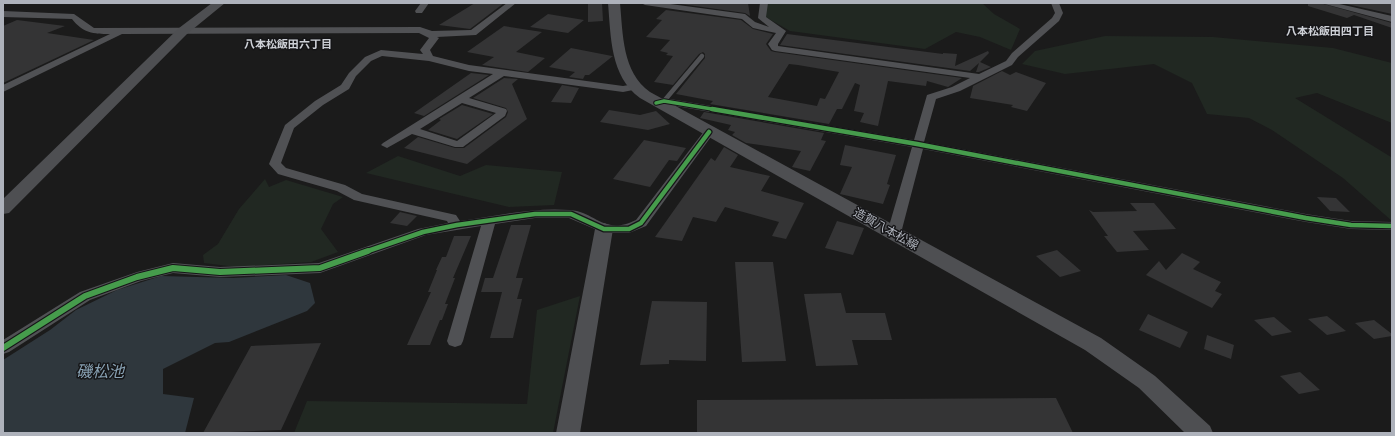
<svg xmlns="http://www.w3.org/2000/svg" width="1395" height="436" font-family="Cabin,'Noto Sans JP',sans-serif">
	<rect width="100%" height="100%" fill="#1b1b1b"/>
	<path fill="#212822" d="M 764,3 L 982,3 L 994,14 L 1020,29 L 1011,50 L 980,37 L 956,32 L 925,49 L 790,31 L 764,16 Z
		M 1105,36 L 1213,37 L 1333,48 L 1392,63 L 1392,123 L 1317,93 L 1295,98 L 1391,157 L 1392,221 L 1343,178 L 1272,130 L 1249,118 L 1207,114 L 1192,83 L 1154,64 L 1065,74 L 1022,64 L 1035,51 Z
		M 398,156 L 460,176 L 486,165 L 562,172 L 554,205 L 509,207 L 366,173 Z
		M 265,179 L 269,187 L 286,180 L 343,197 L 333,204 L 321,229 L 338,252 L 311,262 L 236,267 L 204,263 L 203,255 L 218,244 L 239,209 Z
		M 580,296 L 553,433 L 294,433 L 307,401 L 527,404 L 537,310 Z"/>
	<path fill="#2f373d" d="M 286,275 L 310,283 L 315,303 L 307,311 L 229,342 L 215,343 L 163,369 L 163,394 L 194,398 L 185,433 L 3,433 L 3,360 L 50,330 L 76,310 L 117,290 L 161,276 L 233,278 Z"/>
	<path fill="#343435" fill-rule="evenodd" d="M 475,3 L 504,3 L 470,29 L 439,25 Z
		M 588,3 L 602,3 L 603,21 L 588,22 Z
		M 674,3 L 748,3 L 750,16 L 745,13 Z
		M 1308,3 L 1320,3 L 1392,23 L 1392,28 L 1354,15 L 1347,18 L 1308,6 Z
		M 1342,3 L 1392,3 L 1392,14 Z
		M 666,10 L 741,20 L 753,29 L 773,34 L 766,44 L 771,51 L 775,52 L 962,78 L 948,87 L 927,81 L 926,86 L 888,81 L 878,126 L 860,122 L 864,113 L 854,111 L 860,85 L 855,83 L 842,109 L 837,109 L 829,124 L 710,104 L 713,101 L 676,94 L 705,58 L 705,54 L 703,52 L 699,54 L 673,85 L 654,82 L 673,56 L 666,55 L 668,53 L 660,51 L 670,40 L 646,37 L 662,20 L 656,19 ZM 789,64 L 798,65 L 839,72 L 825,99 L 820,98 L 817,106 L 768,97 Z
		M 548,14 L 584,20 L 568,33 L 530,27 Z
		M 17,20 L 65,26 L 47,33 L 94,40 L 3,83 L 3,26 Z
		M 504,26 L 542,32 L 516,52 L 545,58 L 528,72 L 482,65 L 494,57 L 467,52 Z
		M 787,34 L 943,54 L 943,53 L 957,54 L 955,66 L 988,51 L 989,53 L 980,62 L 991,67 L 979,72 L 976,72 L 979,63 L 970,71 L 780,45 Z
		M 571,48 L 612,56 L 613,56 L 589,75 L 585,75 L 583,79 L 569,77 L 575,72 L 549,67 Z
		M 1002,71 L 1010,75 L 1016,72 L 1046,83 L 1027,111 L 1011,107 L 1013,105 L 970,98 L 973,86 Z
		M 471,73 L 489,75 L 424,116 L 414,113 Z
		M 504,78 L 518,79 L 512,84 L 527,119 L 467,164 L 404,148 L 418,137 L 455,148 L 464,148 L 506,117 L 508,112 L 506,108 L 473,98 Z
		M 562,85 L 579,88 L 571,103 L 551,102 Z
		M 462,105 L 493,114 L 457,139 L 428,130 L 441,120 L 439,119 Z
		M 609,110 L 640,115 L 656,111 L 670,124 L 648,130 L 600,122 Z
		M 704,112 L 824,133 L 821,140 L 826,141 L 810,171 L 792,167 L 801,151 L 746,143 L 732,135 L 735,132 L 728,130 L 731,125 L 700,118 Z
		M 644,140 L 686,148 L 677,161 L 669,160 L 650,187 L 613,179 Z
		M 845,145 L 896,155 L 887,184 L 890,185 L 883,204 L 840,194 L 852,167 L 840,165 Z
		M 724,147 L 738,155 L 730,167 L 770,176 L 761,191 L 804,203 L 786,239 L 772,236 L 779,222 L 725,207 L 716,222 L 693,217 L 682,241 L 655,237 L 711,158 L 715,161 Z
		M 1317,197 L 1336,198 L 1350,212 L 1330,211 Z
		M 1130,203 L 1154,203 L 1176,229 L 1133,231 L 1149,250 L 1117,252 L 1104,236 L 1108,236 L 1089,210 L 1093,212 L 1137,211 Z
		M 400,212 L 417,216 L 407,226 L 390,223 Z
		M 837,221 L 864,228 L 853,255 L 825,248 Z
		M 511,225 L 531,225 L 516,278 L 523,278 L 517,299 L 522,299 L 513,338 L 490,338 L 502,292 L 481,292 L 485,278 L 493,278 Z
		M 454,236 L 471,236 L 453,278 L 455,278 L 445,304 L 448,304 L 442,320 L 440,320 L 430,345 L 407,345 L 431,292 L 428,292 L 437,270 L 436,270 L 442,257 L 446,257 Z
		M 1057,250 L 1081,271 L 1060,277 L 1036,256 Z
		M 1182,253 L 1200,262 L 1193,269 L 1221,282 L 1215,291 L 1222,294 L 1212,308 L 1146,275 L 1159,261 L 1166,270 Z
		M 735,262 L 773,262 L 786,361 L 742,362 Z
		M 841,293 L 846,313 L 885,313 L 892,340 L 852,340 L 858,365 L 816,366 L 804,294 Z
		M 652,301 L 707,302 L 706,361 L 669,360 L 669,364 L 640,365 Z
		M 1148,314 L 1188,332 L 1180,348 L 1139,330 Z
		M 1327,316 L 1346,331 L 1327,335 L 1308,319 Z
		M 1274,317 L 1292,332 L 1272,336 L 1254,320 Z
		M 1374,320 L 1392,334 L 1392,336 L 1374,339 L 1355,323 Z
		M 1207,335 L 1234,345 L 1231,359 L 1204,349 Z
		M 321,343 L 281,430 L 203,433 L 251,346 Z
		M 1300,372 L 1320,390 L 1299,394 L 1280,376 Z
		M 1056,398 L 1073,433 L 697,433 L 697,400 Z"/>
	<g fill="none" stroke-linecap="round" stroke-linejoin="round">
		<path stroke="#505154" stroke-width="4.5" d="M 664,101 L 702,56"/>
		<path fill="#505154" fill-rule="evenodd" d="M 421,3 L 429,3 L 422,13 L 416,13 L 415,11 Z
			M 507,3 L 516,3 L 476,35 L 437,37 L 439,38 L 430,50 L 433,56 L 469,65 L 623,86 L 634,84 L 639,87 L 638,89 L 623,92 L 504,76 L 469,98 L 506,109 L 507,111 L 505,116 L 463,147 L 455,147 L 412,134 L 387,148 L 381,145 L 383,143 L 493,74 L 469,71 L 429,61 L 382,56 L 371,61 L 356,76 L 349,89 L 323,105 L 294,128 L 281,163 L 286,168 L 345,185 L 362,194 L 456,215 L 460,221 C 496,216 533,207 570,210 C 596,212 604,236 636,220 L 705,130 L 713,130 L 715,132 L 713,134 L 646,226 L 629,233 L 604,233 L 569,218 L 535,218 L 495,224 L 463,341 L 461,345 L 455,347 L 449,345 L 447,341 L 481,226 L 426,235 L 320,273 L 220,277 L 173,273 L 141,281 L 90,300 L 9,352 L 3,354 L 3,340 L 80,292 L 137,272 L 173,263 L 220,267 L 319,263 L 418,229 L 448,223 L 447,221 L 354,200 L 337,191 L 278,174 L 269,164 L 285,125 L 315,101 L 341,85 L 349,73 L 365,57 L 381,50 L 423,54 L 420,50 L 429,38 L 419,33 L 122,34 L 3,92 L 3,85 L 110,34 C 93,34 83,33 72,19 L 3,17 L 3,11 L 74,14 L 94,28 L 420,27 L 432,31 L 471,30 ZM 462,103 L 496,113 L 457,141 L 420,129 Z
			M 641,3 L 663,3 L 745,14 L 755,22 L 769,27 L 758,18 L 760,3 L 768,3 L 766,17 L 786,31 L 778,44 L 778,46 L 979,74 L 1006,61 L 1012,53 L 1052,18 L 1055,13 L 1051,3 L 1059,3 L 1063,13 L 1059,21 L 1018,57 L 1012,65 L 960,91 L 936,99 L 924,142 L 1306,214 L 1351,221 L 1392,222 L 1392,230 L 1351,229 L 1306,222 L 923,149 L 901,233 L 899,236 L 889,236 L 887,233 L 912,147 L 664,104 L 656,106 L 651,103 L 652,101 L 664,98 L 914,140 L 927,95 L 952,87 L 970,78 L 775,51 L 772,50 L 768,44 L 776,33 L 753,28 L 742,19 L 645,5 Z
			M 1321,3 L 1335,3 L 1392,16 L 1392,22 Z"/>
		<path fill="#4e4f52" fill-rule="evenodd" d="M 212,3 L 225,3 L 187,34 L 9,213 L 3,214 L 3,199 L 179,28 Z
			M 608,3 L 620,3 C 623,34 622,72 650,92 L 1101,338 L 1155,376 L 1210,426 L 1213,433 L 1185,433 L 1139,388 L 1085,350 L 640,98 C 610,76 611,37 608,3 Z
			M 604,223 L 610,225 L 613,229 L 580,433 L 556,433 L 595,229 L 598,225 Z"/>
		<g stroke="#151517" stroke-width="5.5">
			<path id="cycleway-far2" d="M 656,103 L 664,101 L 718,110"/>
		</g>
		<g stroke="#151517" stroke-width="7">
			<path id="cycleway-far1" d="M 712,109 L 917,144 L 1306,218 L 1351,225 L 1392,226
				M 365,252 L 423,232 L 457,225 L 535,214 L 571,214 L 604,229 L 629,229 L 641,223 L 709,132"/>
		</g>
		<g stroke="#151517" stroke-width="8">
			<path id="cycleway" d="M 3,348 L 85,296 L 137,277 L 173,268 L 220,272 L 320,268 L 368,251"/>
		</g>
		<use href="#cycleway-far2" stroke="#469c4c" stroke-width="3.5"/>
		<use href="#cycleway-far1" stroke="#469c4c" stroke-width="4.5"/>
		<use href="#cycleway" stroke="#469c4c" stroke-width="6"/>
	</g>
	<g text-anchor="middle" stroke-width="3" stroke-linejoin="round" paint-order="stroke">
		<g font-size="11" font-weight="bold" fill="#ced1d7" stroke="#151517">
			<text x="1330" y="35">八本松飯田四丁目</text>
			<text x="288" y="48">八本松飯田六丁目</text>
		</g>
		<g font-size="12" fill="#aeb2bb" stroke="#151517">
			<text transform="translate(886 229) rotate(29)" y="4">造賀八本松線</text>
		</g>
		<g font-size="16" font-style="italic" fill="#88a1b3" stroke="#151517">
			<text x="100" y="377">磯松池</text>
		</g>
	</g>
	<rect width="1395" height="436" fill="none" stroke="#aeb2bb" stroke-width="8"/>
</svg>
